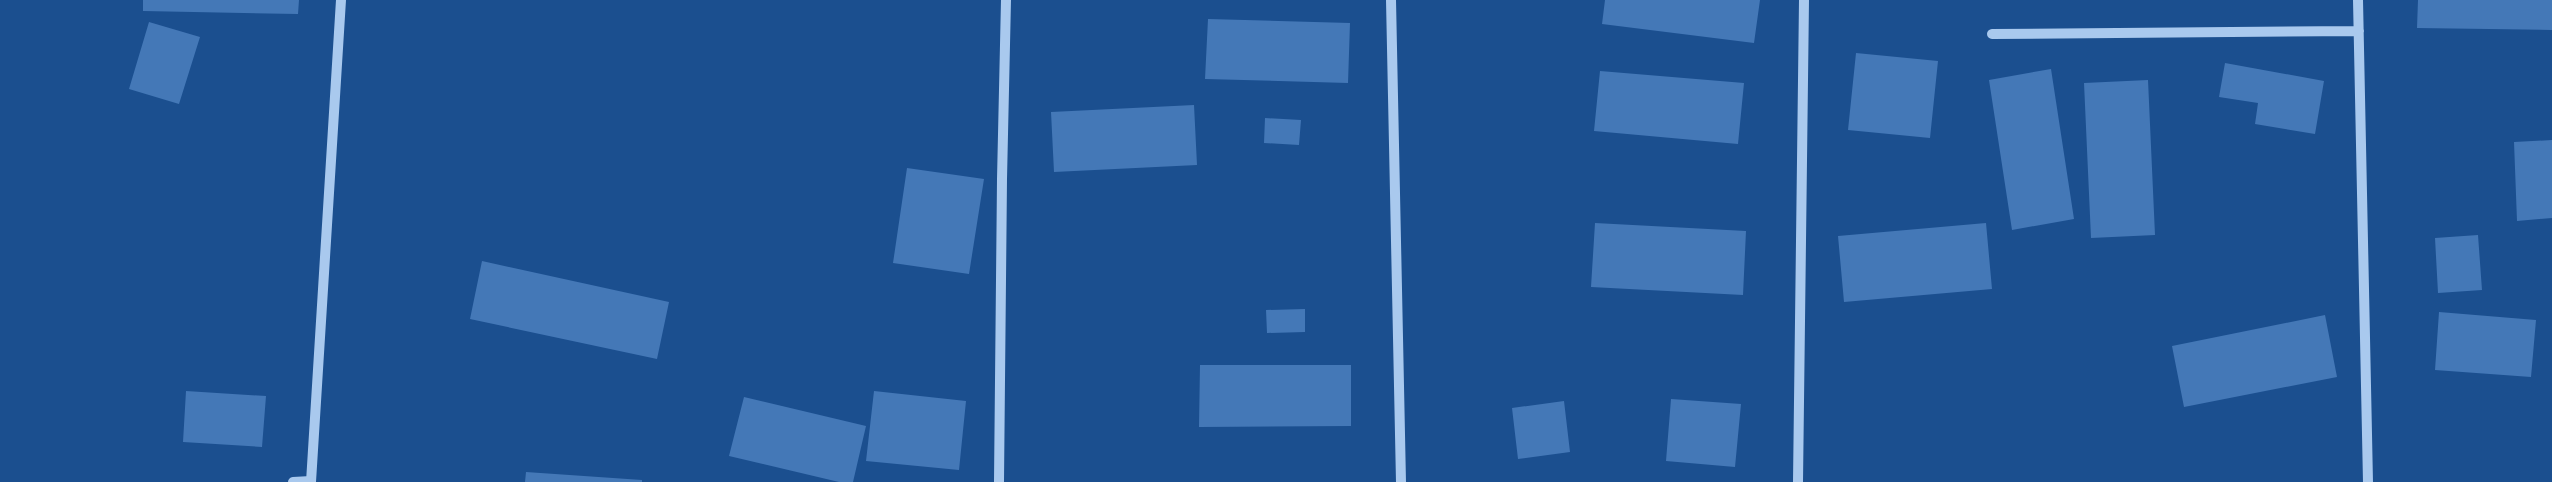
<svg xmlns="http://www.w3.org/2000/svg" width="2552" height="482" font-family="Karla,sans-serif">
	<rect width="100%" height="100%" fill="#1b4f8f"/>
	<path fill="#4478b7" d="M 143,0 L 299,0 L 298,14 L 143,11 Z
		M 1605,0 L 1760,0 L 1754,43 L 1602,24 Z
		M 2418,0 L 2552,0 L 2552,30 L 2417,28 Z
		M 1208,19 L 1350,23 L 1348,83 L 1205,79 Z
		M 149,22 L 200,37 L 179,104 L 129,89 Z
		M 1856,53 L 1938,61 L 1930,138 L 1848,130 Z
		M 2225,63 L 2324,81 L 2315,134 L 2255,124 L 2258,103 L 2219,97 Z
		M 2051,69 L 2074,219 L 2012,230 L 1989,80 Z
		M 1600,71 L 1744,83 L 1738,144 L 1594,131 Z
		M 2148,80 L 2155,235 L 2091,238 L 2084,83 Z
		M 1194,105 L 1197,165 L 1054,172 L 1051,112 Z
		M 1265,118 L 1301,120 L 1299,145 L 1264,143 Z
		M 2552,140 L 2552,218 L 2517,221 L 2514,142 Z
		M 907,168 L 984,179 L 969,274 L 893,263 Z
		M 1595,223 L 1746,231 L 1743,295 L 1591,287 Z
		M 1986,223 L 1992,289 L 1844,302 L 1838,236 Z
		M 2478,235 L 2482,290 L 2438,293 L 2435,238 Z
		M 482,261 L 669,302 L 657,359 L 470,319 Z
		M 1305,309 L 1305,332 L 1267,333 L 1266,310 Z
		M 2439,312 L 2536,320 L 2531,377 L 2435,370 Z
		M 2325,315 L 2337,377 L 2184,407 L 2172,346 Z
		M 1200,365 L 1351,365 L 1351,426 L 1199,427 Z
		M 186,391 L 266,396 L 262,447 L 183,442 Z
		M 874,391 L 966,401 L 959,470 L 866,461 Z
		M 744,397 L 866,426 L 853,482 L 839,482 L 729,456 Z
		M 1671,399 L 1741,404 L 1735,467 L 1666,461 Z
		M 1564,401 L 1570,452 L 1518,459 L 1512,408 Z
		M 526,472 L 642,480 L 642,482 L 525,482 Z"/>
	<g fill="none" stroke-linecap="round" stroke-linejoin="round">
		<path stroke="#a9c9ee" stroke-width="10" d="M 1391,0 L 1401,482
			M 2358,0 L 2368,482
			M 1992,34 L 2359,31
			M 293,482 L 311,481
			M 311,482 L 341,0
			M 999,482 L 1002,179 L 1006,0
			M 1798,482 L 1804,0"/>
	</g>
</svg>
